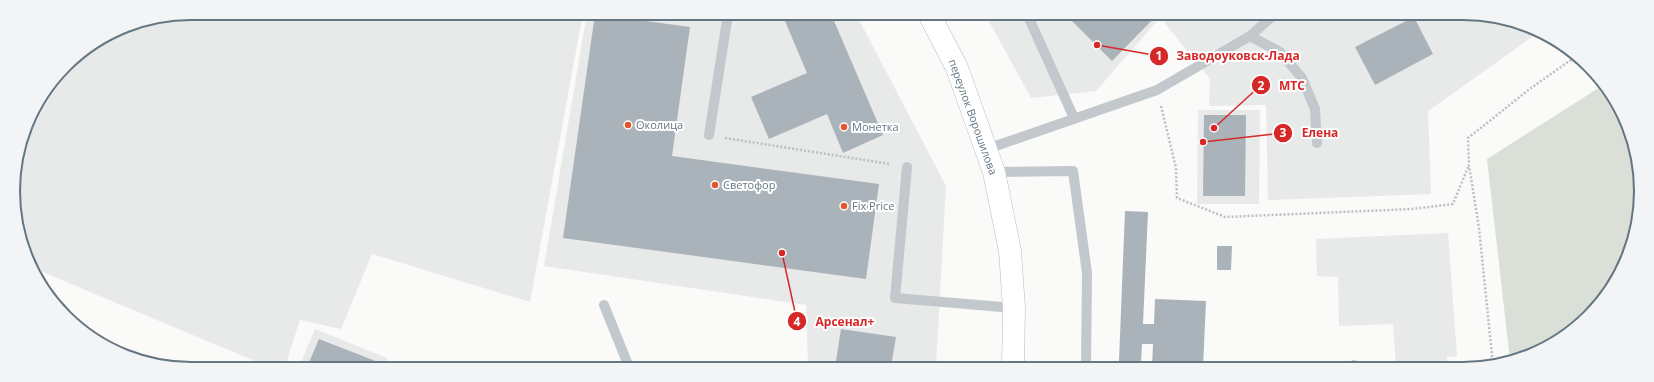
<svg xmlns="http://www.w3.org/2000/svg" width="1654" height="382" font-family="'Open Sans',sans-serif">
	<rect width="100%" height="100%" fill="#fafaf8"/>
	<path fill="#e8e9e9" d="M 191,13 L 583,13 L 530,302 L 372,254 L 341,329 L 300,320 L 285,367 L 269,367 L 33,268 L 22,248 L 13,179 L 31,112 L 73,57 L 123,26 Z
		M 587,13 L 856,14 L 946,186 L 936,367 L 808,367 L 806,305 L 544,266 Z
		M 985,14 L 1163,14 L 1096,91 L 1031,98 Z
		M 1172,14 L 1486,15 L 1539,32 L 1428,111 L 1431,194 L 1268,200 L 1266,105 L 1209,106 L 1210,79 L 1164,22 Z
		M 1198,110 L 1260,110 L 1259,204 L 1197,204 Z
		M 1448,233 L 1457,356 L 1447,357 L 1447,368 L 1396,367 L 1393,324 L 1339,326 L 1338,277 L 1317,276 L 1316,239 Z
		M 315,329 L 387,358 L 383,367 L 299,367 Z"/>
	<path fill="#dadfd7" d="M 1605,84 L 1635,145 L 1639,214 L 1623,270 L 1589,317 L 1542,351 L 1510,360 L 1487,159 Z"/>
	<path fill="#aab3b9" d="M 595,14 L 690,27 L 672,156 L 879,184 L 866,279 L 563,238 Z
		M 782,14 L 831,14 L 883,135 L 843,153 L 827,114 L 769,139 L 751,97 L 807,73 Z
		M 1074,14 L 1158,14 L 1112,61 L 1070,19 Z
		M 1414,17 L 1433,54 L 1375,85 L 1355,47 Z
		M 1204,115 L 1246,115 L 1245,196 L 1203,196 Z
		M 1125,211 L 1148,212 L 1143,324 L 1154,324 L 1155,299 L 1206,301 L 1203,367 L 1152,367 L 1153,344 L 1142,344 L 1141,363 L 1119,361 Z
		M 1217,246 L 1232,246 L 1231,270 L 1217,270 Z
		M 841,329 L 896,337 L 891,367 L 835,367 Z
		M 319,339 L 378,362 L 376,367 L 307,367 Z"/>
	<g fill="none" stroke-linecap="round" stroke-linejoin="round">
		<g stroke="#b5babe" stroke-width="23">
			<path id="primary" d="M 929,14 L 957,68 L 994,172 L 1010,251 L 1014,308 L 1013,367"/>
		</g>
		<path stroke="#bbbfc2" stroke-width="2.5" stroke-dasharray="2 2" stroke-linecap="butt" d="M 1161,106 L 1176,168 L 1177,198 L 1225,217 L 1412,209 L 1453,204 L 1469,165
			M 725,138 L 890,164
			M 1493,365 L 1479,228 L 1469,165 L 1468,138 L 1531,88 L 1575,57"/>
		<path stroke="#c3c8cc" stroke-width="10" d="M 1027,14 L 1074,118
			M 1250,36 L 1280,52 L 1302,78 L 1315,109 L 1317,143
			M 709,135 L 728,14
			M 987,149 L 1157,90 L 1250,36 L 1275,14
			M 907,167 L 895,298 L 1014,308
			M 994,172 L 1073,171 L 1087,273 L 1086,367
			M 604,305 L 629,367
			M 1354,367 L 1354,365"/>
		<use href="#primary" stroke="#fff" stroke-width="22"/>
	</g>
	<g fill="#e4572e" stroke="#fff" stroke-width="1.5">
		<circle cx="628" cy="125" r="4"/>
		<circle cx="844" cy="127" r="4"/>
		<circle cx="715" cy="185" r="4"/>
		<circle cx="844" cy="206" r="4"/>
	</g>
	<g text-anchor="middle" stroke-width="4" stroke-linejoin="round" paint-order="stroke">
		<g font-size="11" fill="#657683" stroke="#fff">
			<text transform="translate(973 117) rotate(70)" y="4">переулок Ворошилова</text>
		</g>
		<g font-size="11" fill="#657683" stroke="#fff" text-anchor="start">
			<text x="636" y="129">Околица</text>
			<text x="852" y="131">Монетка</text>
			<text x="723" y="189">Светофор</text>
			<text x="852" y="210">Fix Price</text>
		</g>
	</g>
	<path d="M0 0H1654V382H0ZM191 20H1463A171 171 0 0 1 1634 191V191A171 171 0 0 1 1463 362H191A171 171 0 0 1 20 191V191A171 171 0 0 1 191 20Z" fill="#f3f4f5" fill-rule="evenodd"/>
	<path fill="none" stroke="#657683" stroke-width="2" d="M191 20H1463A171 171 0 0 1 1634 191V191A171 171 0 0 1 1463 362H191A171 171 0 0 1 20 191V191A171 171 0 0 1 191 20Z"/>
	<path fill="none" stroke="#d62828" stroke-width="1.5" d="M1097 45L1159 56M1214 128L1261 85M1203 142L1283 133M782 253L797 321"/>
	<g fill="#d62828" stroke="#fff" stroke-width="1.5">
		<circle cx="1097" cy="45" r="4"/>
		<circle cx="1214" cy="128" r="4"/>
		<circle cx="1203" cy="142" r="4"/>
		<circle cx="782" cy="253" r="4"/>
		<circle cx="1159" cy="56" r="10"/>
		<circle cx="1261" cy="85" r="10"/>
		<circle cx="1283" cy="133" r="10"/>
		<circle cx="797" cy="321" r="10"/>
	</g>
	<g font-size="12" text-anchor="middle" font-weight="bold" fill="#fff">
		<text x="1159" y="60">1</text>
		<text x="1261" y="90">2</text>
		<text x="1283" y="137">3</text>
		<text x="797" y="326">4</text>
	</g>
	<g font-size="12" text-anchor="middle" font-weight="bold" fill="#d62828" stroke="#fff" stroke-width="4" stroke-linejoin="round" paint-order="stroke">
		<text x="1238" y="60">Заводоуковск-Лада</text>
		<text x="1292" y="90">МТС</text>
		<text x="1320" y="137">Елена</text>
		<text x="845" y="326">Арсенал+</text>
	</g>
</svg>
